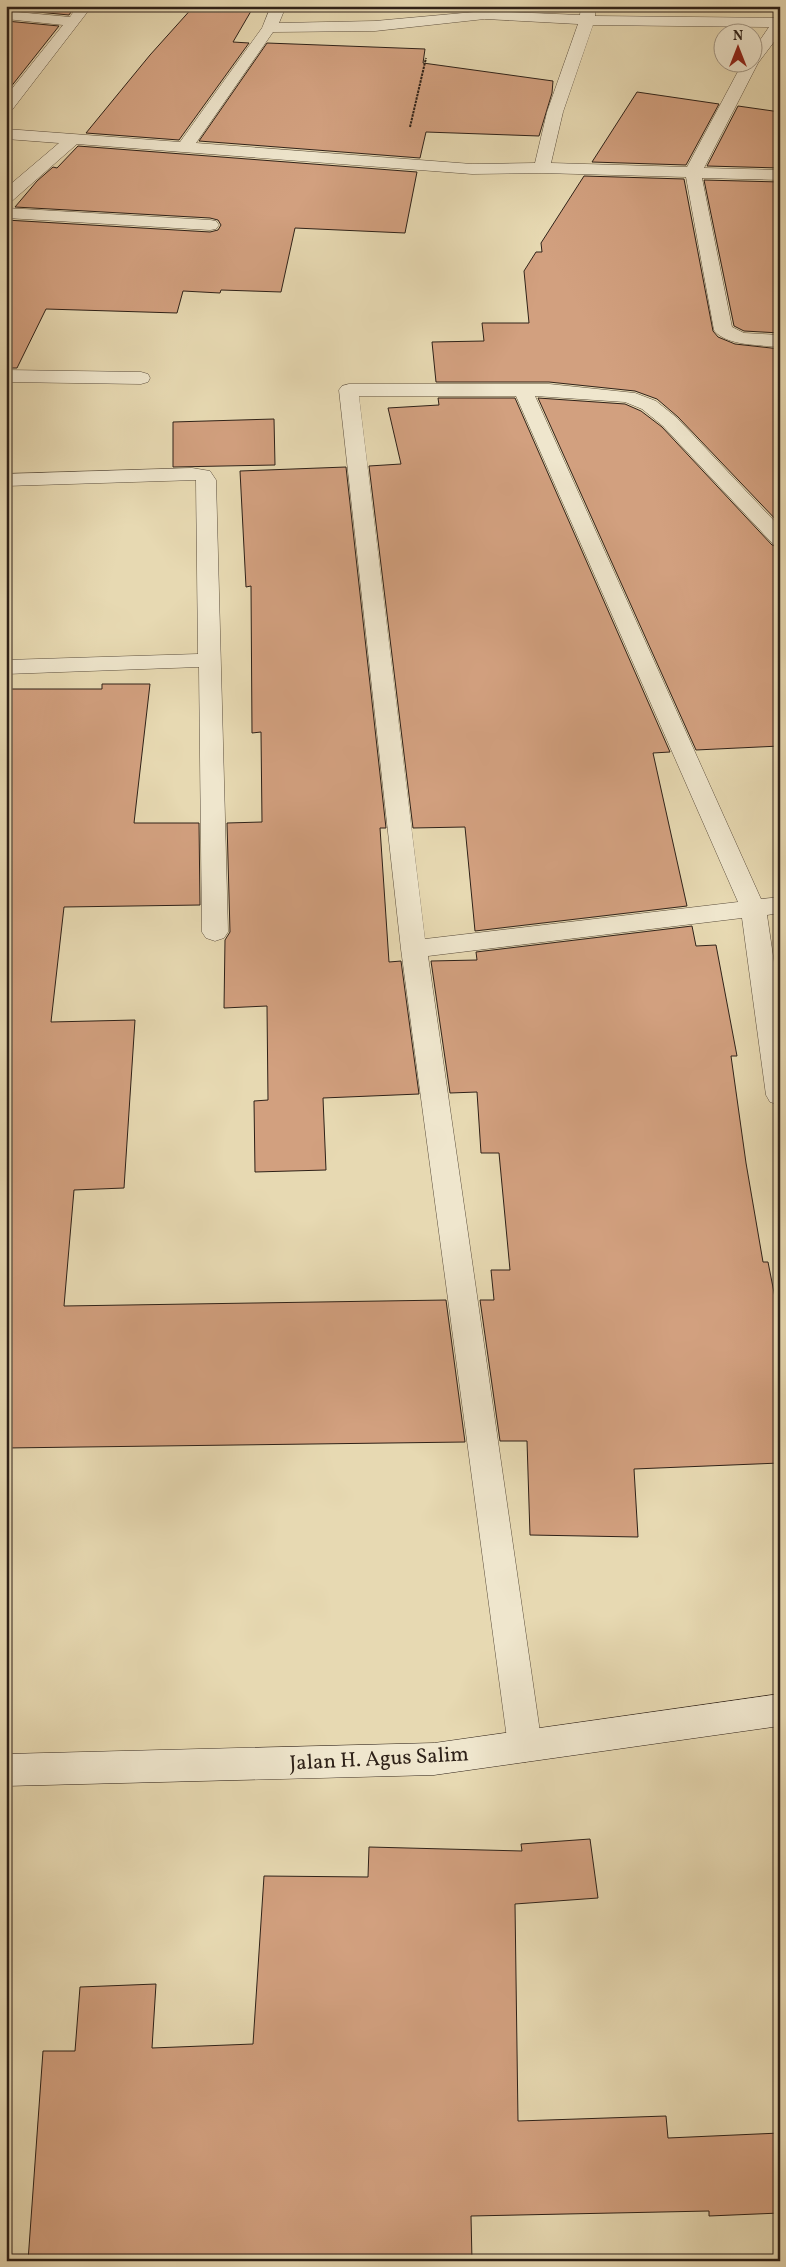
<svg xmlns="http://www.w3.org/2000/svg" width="786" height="2267" font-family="Vollkorn,serif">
	<rect width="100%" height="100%" fill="#e7d9b2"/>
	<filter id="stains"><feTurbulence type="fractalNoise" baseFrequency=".004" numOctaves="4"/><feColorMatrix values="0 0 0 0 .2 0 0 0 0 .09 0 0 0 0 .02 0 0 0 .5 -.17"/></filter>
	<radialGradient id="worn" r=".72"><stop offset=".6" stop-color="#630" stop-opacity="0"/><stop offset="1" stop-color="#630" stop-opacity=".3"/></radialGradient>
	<path fill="#d2a07f" stroke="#2e2118" d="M 6,6 L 75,6 L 69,15 L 6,9 Z
		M 194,6 L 254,6 L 233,42 L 249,43 L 179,140 L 86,133 L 150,55 Z
		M 6,21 L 59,26 L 6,93 Z
		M 267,43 L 425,49 L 423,63 L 553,81 L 552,93 L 539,136 L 426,132 L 420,158 L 199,141 Z
		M 637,92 L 719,104 L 686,165 L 592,162 Z
		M 738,106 L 780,112 L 780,168 L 707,166 Z
		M 78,146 L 417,172 L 405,233 L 295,228 L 281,292 L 221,290 L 220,293 L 183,291 L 177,313 L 46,309 L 17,368 L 6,368 L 6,220 L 210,232 L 218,230 L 221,225 L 218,220 L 210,218 L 15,207 L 37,181 L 53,167 L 57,168 Z
		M 584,176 L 684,179 L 713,331 L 718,337 L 735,344 L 780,349 L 780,524 L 678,417 L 657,399 L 635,391 L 549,382 L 436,382 L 432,342 L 484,341 L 482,323 L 529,323 L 524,271 L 536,252 L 542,252 L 541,243 Z
		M 704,180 L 780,182 L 780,333 L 744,331 L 734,326 Z
		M 438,398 L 515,398 L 670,752 L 653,753 L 687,906 L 475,931 L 465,827 L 413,828 L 369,466 L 401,464 L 388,408 L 439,405 Z
		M 538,398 L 625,404 L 641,411 L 662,427 L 772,545 L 780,548 L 780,746 L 696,750 Z
		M 274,419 L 275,465 L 173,467 L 173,422 Z
		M 346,467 L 386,828 L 380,828 L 389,962 L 401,961 L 419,1094 L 323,1098 L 326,1170 L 255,1172 L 254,1101 L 268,1100 L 267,1006 L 224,1008 L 225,940 L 230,932 L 227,823 L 262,822 L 261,732 L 252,733 L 251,586 L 246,587 L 240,471 Z
		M 102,684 L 150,684 L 134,823 L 199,823 L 200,905 L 64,907 L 51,1022 L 135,1020 L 124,1188 L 74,1190 L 64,1306 L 446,1300 L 465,1442 L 6,1448 L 6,689 L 102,689 Z
		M 692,926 L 696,946 L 716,945 L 737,1056 L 731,1056 L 746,1163 L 763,1262 L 768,1262 L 780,1323 L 780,1463 L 634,1469 L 638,1537 L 530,1535 L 527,1441 L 500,1441 L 480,1300 L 494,1300 L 491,1270 L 510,1270 L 499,1153 L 481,1153 L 477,1092 L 450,1093 L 431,961 L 477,960 L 476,952 Z
		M 590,1839 L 598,1898 L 515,1904 L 518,2121 L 666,2116 L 668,2138 L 780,2133 L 780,2213 L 709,2216 L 709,2211 L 471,2216 L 472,2261 L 28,2261 L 43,2051 L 75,2051 L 80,1987 L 156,1984 L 152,2048 L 253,2044 L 264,1876 L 368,1877 L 369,1847 L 522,1851 L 521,1844 Z"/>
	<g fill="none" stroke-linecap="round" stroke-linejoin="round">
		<g stroke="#5c4f3e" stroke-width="1">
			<path id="lane" d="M 192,468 L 210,471 L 216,480 L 228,932 L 224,938 L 215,941 L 206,938 L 202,932 L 199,667 L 6,674 L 6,660 L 198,654 L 196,480 L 6,486 L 6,474 Z"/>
		</g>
		<g stroke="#5c4f3e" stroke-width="1">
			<path id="street" d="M 77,6 L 92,6 L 12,110 L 6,112 L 6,96 L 63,25 L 6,19 L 6,11 L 70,17 Z
				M 271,6 L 286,6 L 279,23 L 375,21 L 485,11 L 580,15 L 581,6 L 595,6 L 595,16 L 780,18 L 780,34 L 758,63 L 704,168 L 780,170 L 780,180 L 702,178 L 732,327 L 744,333 L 780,335 L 780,347 C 762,345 725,346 714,330 L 686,177 L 542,173 L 472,174 L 77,144 L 12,201 L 6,202 L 6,188 L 59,143 L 6,139 L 6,129 L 180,142 L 262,28 ZM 485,19 L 578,24 L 547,112 L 535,163 L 472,164 L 196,143 L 273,32 L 375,31 ZM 593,25 L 769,27 L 754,49 L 754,62 L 743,62 L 687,167 L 551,163 L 563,112 Z
				M 6,208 L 210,220 L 216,221 L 219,225 L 216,229 L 210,230 L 6,218 Z
				M 6,370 L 141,372 L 148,374 L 150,378 L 148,382 L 141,384 L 6,382 Z
				M 349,384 L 549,384 L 635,393 L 656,401 L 677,418 L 780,527 L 780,546 L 773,544 L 663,426 L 642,409 L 625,402 L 535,396 L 761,899 L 780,897 L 780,913 L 767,915 L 780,1003 L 780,1105 L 770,1102 L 766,1095 L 742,918 L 428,956 L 542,1746 L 537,1757 L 525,1762 L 513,1757 L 508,1746 L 401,949 L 339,390 L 342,386 ZM 359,396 L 516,396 L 738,902 L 425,939 Z"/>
		</g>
		<g stroke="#2e2118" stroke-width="1">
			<path id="secondary" d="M 780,1694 L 780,1726 L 434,1775 L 6,1786 L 6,1754 L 434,1743 Z"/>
		</g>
		<path stroke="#2e2118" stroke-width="2" stroke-dasharray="2.5 1" stroke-linecap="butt" d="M 410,127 L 426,58"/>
		<use href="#lane" fill="#efe6cd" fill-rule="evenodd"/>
		<use href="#street" fill="#efe6cd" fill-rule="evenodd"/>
		<use href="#secondary" fill="#efe6cd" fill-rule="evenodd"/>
	</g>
	<g text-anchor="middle" stroke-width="5" stroke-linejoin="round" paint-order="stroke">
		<g font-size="21" fill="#2e2118" stroke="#efe6cd">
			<text transform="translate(379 1758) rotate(-3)" y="7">Jalan H. Agus Salim</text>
		</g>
	</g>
	<rect width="786" height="2267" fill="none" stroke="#e7d9b2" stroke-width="25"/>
	<rect x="8" y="8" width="771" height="2252" fill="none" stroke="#2e2118" stroke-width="2.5"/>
	<rect x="12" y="12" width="761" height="2242" fill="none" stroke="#2e2118"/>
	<g transform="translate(738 48)"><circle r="24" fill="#efe6cd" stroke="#a29785"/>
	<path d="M0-4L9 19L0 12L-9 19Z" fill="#8f2418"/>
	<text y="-8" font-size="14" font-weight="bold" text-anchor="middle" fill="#2e2118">N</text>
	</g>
	<rect width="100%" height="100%" filter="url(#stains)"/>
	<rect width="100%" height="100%" fill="url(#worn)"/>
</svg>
